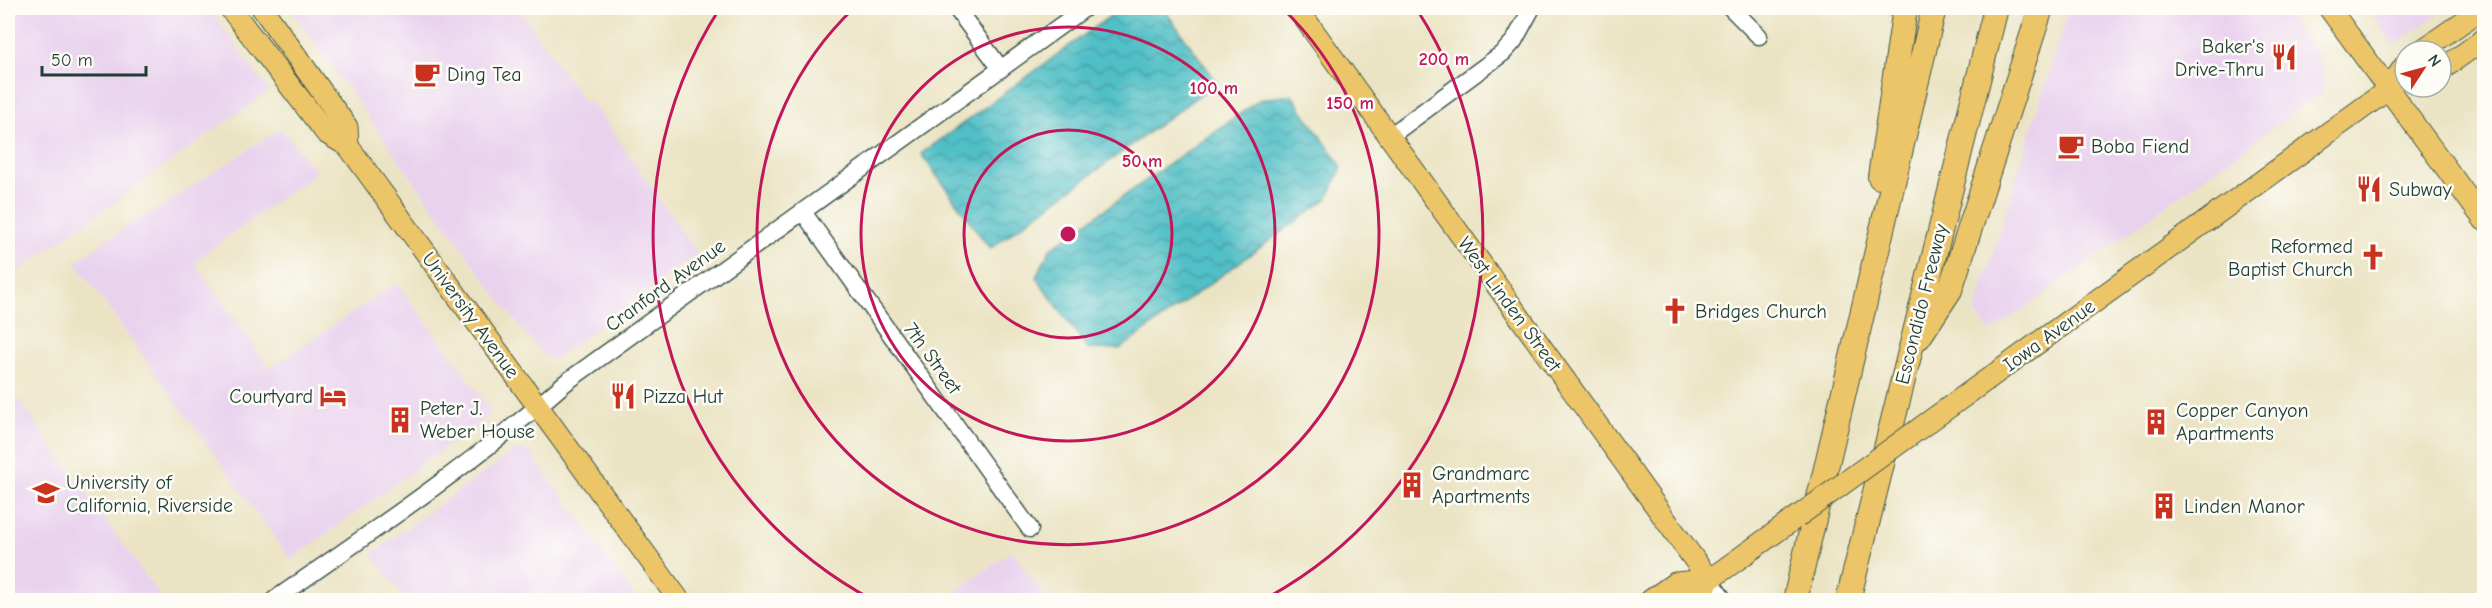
<svg xmlns="http://www.w3.org/2000/svg" width="2492" height="608" font-family="'Comic Neue',sans-serif">
	<defs>
		<pattern id="water-waves" width="16" height="10" patternUnits="userSpaceOnUse" patternTransform="scale(1.5)"><rect width="16" height="10" fill="#51bfc6"/><path d="M0 5q4-4 8 0t8 0" fill="none" stroke="#439ca2"/></pattern>
	</defs>
	<rect width="100%" height="100%" fill="#fdfcf7"/>
	<filter id="ink" filterUnits="userSpaceOnUse"><feTurbulence type="fractalNoise" baseFrequency=".0167" numOctaves="2"/><feDisplacementMap in="SourceGraphic" scale="12" xChannelSelector="R" yChannelSelector="G"/><feConvolveMatrix kernelMatrix="1 2 1 2 8 2 1 2 1" color-interpolation-filters="sRGB"/></filter>
	<filter id="wash" filterUnits="userSpaceOnUse"><feTurbulence type="fractalNoise" baseFrequency=".008" numOctaves="4" result="noise"/><feDisplacementMap in="SourceGraphic" scale="24" xChannelSelector="R" yChannelSelector="G"/><feGaussianBlur stdDeviation="1.35" result="paint"/><feColorMatrix in="noise" values="0 0 0 0 0 0 0 0 0 0 0 0 0 0 0 0 0 1.4 0 .05"/><feComposite in="paint" operator="in"/></filter>
	<g filter="url(#wash)">
		<rect width="100%" height="100%" fill="#ebe4c4"/>
		<path fill="#e9d2ee" d="M 8,8 L 209,8 L 269,91 L 8,278 Z
			M 290,8 L 518,8 L 585,103 L 590,100 L 697,253 L 555,359 L 544,356 L 506,309 Z
			M 2069,8 L 2284,8 L 2324,68 L 2324,91 L 1990,333 L 1975,311 Z
			M 2367,8 L 2447,8 L 2396,44 L 2392,42 Z
			M 281,128 L 316,172 L 194,262 L 270,368 L 397,283 L 489,407 L 488,416 L 291,560 L 75,262 L 136,220 L 149,215 Z
			M 8,385 L 163,600 L 8,600 Z
			M 523,449 L 531,454 L 638,600 L 406,600 L 372,554 L 515,450 Z
			M 1012,551 L 1047,600 L 944,600 Z"/>
		<path fill="url(#water-waves)" stroke="#387e7d" stroke-width="1.5" d="M 1121,8 L 1163,8 L 1217,82 L 990,249 L 921,154 Z
			M 1291,94 L 1342,167 L 1327,199 L 1120,349 L 1088,349 L 1036,277 L 1051,248 L 1259,100 Z"/>
	</g>
	<g filter="url(#ink)">
		<g fill="none" stroke-linecap="round" stroke-linejoin="round">
			<g stroke="#3e564a" stroke-width="19">
				<path id="minor" d="M 956,8 L 1001,69
					M 1731,8 L 1759,36
					M 1390,136 L 1503,53 L 1514,41 L 1532,8
					M 803,212 L 1030,529
					M 1709,580 L 1724,600
					M 274,600 C 373,531 474,463 565,383 L 1085,8"/>
			</g>
			<g stroke="#3e564a" stroke-width="23">
				<path id="major" d="M 230,8 L 326,133 L 348,146 L 679,600
					M 262,8 L 347,127 L 348,146
					M 1297,8 L 1709,580
					M 2329,8 L 2484,220
					M 2421,51 L 2483,8
					M 2441,70 L 2484,39
					M 1952,405 L 2389,89 L 2405,65
					M 1651,600 L 1675,583 L 1709,580
					M 1698,600 L 1709,580 L 1797,517"/>
			</g>
			<g stroke="#3e564a" stroke-width="26">
				<path id="highway" d="M 1880,177 L 1905,8
					M 1919,337 L 1950,290 L 2041,8
					M 1795,600 L 1934,8
					M 1848,600 L 1996,8"/>
			</g>
			<use href="#minor" stroke="#fff" stroke-width="16"/>
			<use href="#major" stroke="#edc569" stroke-width="21"/>
			<use href="#highway" stroke="#edc569" stroke-width="24"/>
			<g stroke="#3e564a" stroke-width="23" stroke-linecap="butt">
				<path id="major-bridge" d="M 1797,517 L 1952,405"/>
			</g>
			<use href="#major-bridge" stroke="#edc569" stroke-width="21"/>
		</g>
	</g>
	<g fill="none" stroke="#c2185b" stroke-width="3">
		<circle cx="1068" cy="234" r="104"/>
		<circle cx="1068" cy="234" r="207"/>
		<path d="M1282 8A311 311 0 1 1 854 8"/>
		<path d="M873 600A415 415 0 0 1 720 8M1416 8A415 415 0 0 1 1263 600"/>
	</g>
	<defs>
		<g id="restaurant-bare" transform="scale(2.07)"><path d="M-5-6h1v4h1v-4h1v4h1v-4h1v5L-1.5 .5V6h-2V.5L-5-1ZM5-6V6H3V1.5H1.5Q1.5-4 5-6Z" fill="#c8321e" stroke="#fdfcf7" stroke-width="2.5" paint-order="stroke"/></g>
		<g id="cafe-bare" transform="scale(2.07)"><path d="M-5.5-4.5H6V0H3Q3 3.5 0 3.5H-2.5Q-5.5 3.5-5.5 0ZM3-3.2v2h1.7v-2ZM-6 4.5H4V6H-6Z" fill="#c8321e" stroke="#fdfcf7" stroke-width="2.5" paint-order="stroke"/></g>
		<g id="church-bare" transform="scale(2.07)"><path d="M-1.2-6h2.4v3.5h3.3v2.4h-3.3V6h-2.4V-.1h-3.3v-2.4h3.3Z" fill="#c8321e" stroke="#fdfcf7" stroke-width="2.5" paint-order="stroke"/></g>
		<g id="hotel-bare" transform="scale(2.07)"><path d="M-6-4.5h1.5V1H6V5H4.5V3h-9V5H-6ZM-4 0a1.8 1.8 0 1 1 3.6 0ZM.5 0V-2.5h3Q6-2.5 6 0Z" fill="#c8321e" stroke="#fdfcf7" stroke-width="2.5" paint-order="stroke"/></g>
		<g id="building-bare" transform="scale(2.07)"><path d="M-4-6H4V6H1V3H-1V6H-4ZM-2.5-4.3h1.7v1.8h-1.7ZM.8-4.3h1.7v1.8H.8ZM-2.5-1h1.7V.8h-1.7ZM.8-1h1.7V.8H.8Z" fill="#c8321e" stroke="#fdfcf7" stroke-width="2.5" paint-order="stroke"/></g>
		<g id="university-bare" transform="scale(2.07)"><path d="M0-5L7-2L0 1L-7-2ZM-4 1L0 2.5L4 1V4Q0 6-4 4Z" fill="#c8321e" stroke="#fdfcf7" stroke-width="2.5" paint-order="stroke"/></g>
	</defs>
	<g fill-rule="evenodd">
		<use href="#restaurant-bare" x="2284" y="57"/>
		<use href="#cafe-bare" x="427" y="74"/>
		<use href="#cafe-bare" x="2071" y="146"/>
		<use href="#restaurant-bare" x="2369" y="189"/>
		<use href="#church-bare" x="2373" y="257"/>
		<use href="#church-bare" x="1675" y="311"/>
		<use href="#hotel-bare" x="333" y="396"/>
		<use href="#restaurant-bare" x="623" y="396"/>
		<use href="#building-bare" x="400" y="420"/>
		<use href="#building-bare" x="2156" y="422"/>
		<use href="#building-bare" x="1412" y="485"/>
		<use href="#university-bare" x="46" y="493"/>
		<use href="#building-bare" x="2164" y="506"/>
	</g>
	<g text-anchor="middle" stroke-width="5" stroke-linejoin="round" paint-order="stroke">
		<g font-size="20" fill="#1f3d34" stroke="#fdfcf7" text-anchor="start">
			<text x="2264" y="53" text-anchor="end">Baker's<tspan x="2264" dy="23">Drive-Thru</tspan></text>
			<text x="447" y="81">Ding Tea</text>
			<text x="2091" y="153">Boba Fiend</text>
			<text x="2389" y="196">Subway</text>
			<text x="2353" y="253" text-anchor="end">Reformed<tspan x="2353" dy="23">Baptist Church</tspan></text>
			<text x="1695" y="318">Bridges Church</text>
			<text x="313" y="403" text-anchor="end">Courtyard</text>
			<text x="643" y="403">Pizza Hut</text>
			<text x="420" y="415">Peter J.<tspan x="420" dy="23">Weber House</tspan></text>
			<text x="2176" y="417">Copper Canyon<tspan x="2176" dy="23">Apartments</tspan></text>
			<text x="1432" y="480">Grandmarc<tspan x="1432" dy="23">Apartments</tspan></text>
			<text x="66" y="489">University of<tspan x="66" dy="23">California, Riverside</tspan></text>
			<text x="2184" y="513">Linden Manor</text>
		</g>
		<g font-size="20" fill="#1f3d34" stroke="#fdfcf7">
			<text transform="translate(665 285) rotate(-36)" y="7">Cranford Avenue</text>
			<text transform="translate(1510 304) rotate(54)" y="7">West Linden Street</text>
			<text transform="translate(1921 304) rotate(-76)" y="7">Escondido Freeway</text>
			<text transform="translate(471 315) rotate(54)" y="7">University Avenue</text>
			<text transform="translate(2049 335) rotate(-36)" y="7">Iowa Avenue</text>
			<text transform="translate(933 358) rotate(54)" y="7">7th Street</text>
		</g>
	</g>
	<circle cx="1068" cy="234" r="9" fill="#c2185b" stroke="#fdfcf7" stroke-width="3"/>
	<g font-size="18" text-anchor="middle" font-weight="bold" fill="#c2185b" stroke="#fdfcf7" stroke-width="5" stroke-linejoin="round" paint-order="stroke">
		<text x="1444" y="65">200 m</text>
		<text x="1214" y="94">100 m</text>
		<text x="1350" y="109">150 m</text>
		<text x="1142" y="167">50 m</text>
	</g>
	<rect width="2492" height="608" fill="none" stroke="#fdfcf7" stroke-width="30"/>
	<g transform="translate(2423 69) rotate(54)"><circle r="28" fill="#fdfcf7" stroke="#a4b0a9" stroke-width="1.5"/>
	<path d="M0-4.5L10 22L0 15L-10 22Z" fill="#c8321e"/>
	<text y="-9" font-size="16" font-weight="bold" text-anchor="middle" fill="#1f3d34">N</text>
	</g>
	<path d="M42 66v9h104v-9" fill="none" stroke="#1f3d34" stroke-width="3"/>
	<text x="51" y="66" font-size="18" fill="#1f3d34" stroke="#fdfcf7" stroke-width="4.5" paint-order="stroke">50 m</text>
</svg>
